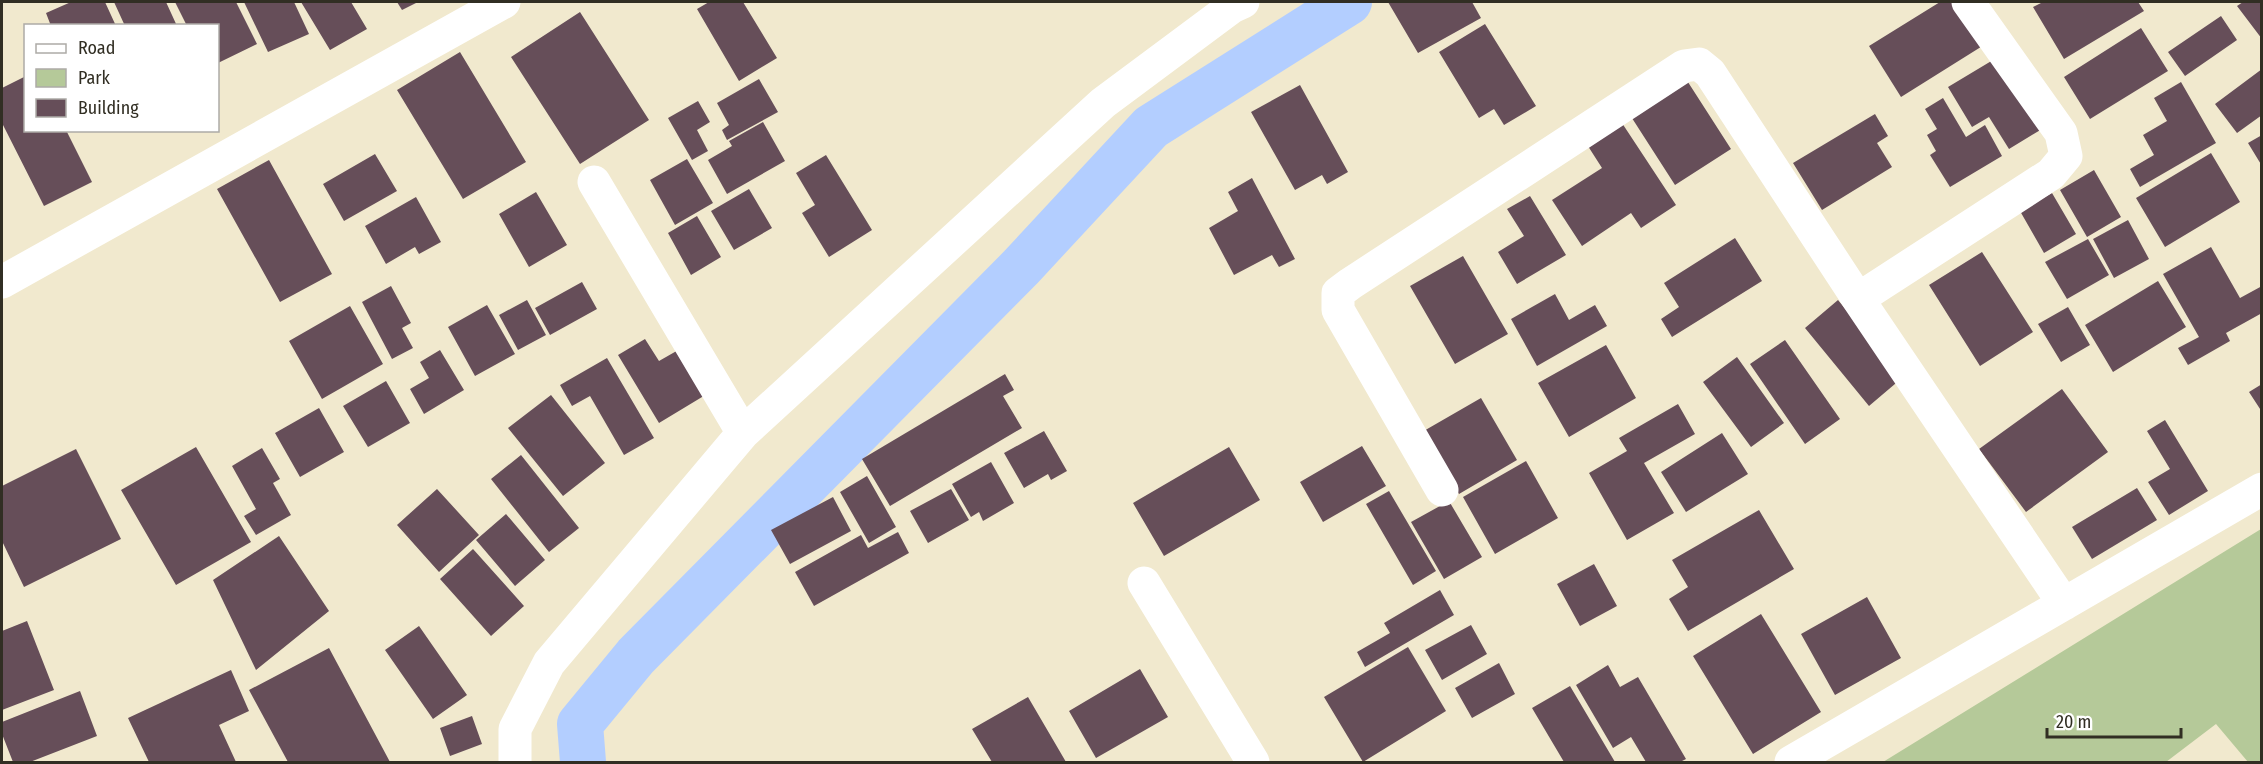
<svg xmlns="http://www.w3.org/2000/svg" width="2263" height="764" font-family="'Fira Sans Condensed',sans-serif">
	<rect width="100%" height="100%" fill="#f1e9ce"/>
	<path fill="#b5c999" d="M 2261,529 L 2261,762 L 2248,762 L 2216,724 L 2166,762 L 1883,762 Z"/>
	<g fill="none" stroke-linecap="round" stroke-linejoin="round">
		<path stroke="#b3ceff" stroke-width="46" d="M 583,762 L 580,724 L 636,656 L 1021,267 L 1151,127 L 1349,2"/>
	</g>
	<path fill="#664e59" d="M 71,2 L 105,2 L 116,26 L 51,26 L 46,13 Z
		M 114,2 L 166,2 L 177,26 L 125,26 Z
		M 175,2 L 236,2 L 257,44 L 218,63 L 218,26 L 187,26 Z
		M 244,2 L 294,2 L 309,34 L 268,52 Z
		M 301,2 L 351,2 L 367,29 L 330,50 Z
		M 397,2 L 418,2 L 402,10 Z
		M 709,2 L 743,2 L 777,58 L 739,81 L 697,9 Z
		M 1388,2 L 1472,2 L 1481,18 L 1418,53 Z
		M 1940,2 L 1957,2 L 1984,45 L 1901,97 L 1869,46 Z
		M 2043,2 L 2138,2 L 2144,11 L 2064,59 L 2033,7 Z
		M 2243,2 L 2262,2 L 2262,39 L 2237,6 Z
		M 580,12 L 649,120 L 580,164 L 511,57 Z
		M 2221,16 L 2237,40 L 2185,76 L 2168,52 Z
		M 1485,24 L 1536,106 L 1504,125 L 1494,109 L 1479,118 L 1439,52 Z
		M 2141,28 L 2168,71 L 2090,119 L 2064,77 Z
		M 460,52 L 526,162 L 463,199 L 397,90 Z
		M 1998,57 L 2042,129 L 2009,149 L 1989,117 L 1972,127 L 1948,87 Z
		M 2262,69 L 2262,115 L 2237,133 L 2215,104 Z
		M 26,76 L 26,130 L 66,130 L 92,182 L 44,206 L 2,123 L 2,88 Z
		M 759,79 L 778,112 L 727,140 L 722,130 L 729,125 L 717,103 Z
		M 1686,79 L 1731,149 L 1675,185 L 1630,115 Z
		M 2181,82 L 2216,143 L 2140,187 L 2130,169 L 2154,155 L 2143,135 L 2167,121 L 2154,98 Z
		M 1300,85 L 1348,172 L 1327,184 L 1322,175 L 1295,190 L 1251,112 Z
		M 1943,98 L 1966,137 L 1985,125 L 2002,156 L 1950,187 L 1930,155 L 1936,151 L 1927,135 L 1937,129 L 1925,109 Z
		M 698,101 L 710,122 L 697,130 L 708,151 L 692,160 L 668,118 Z
		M 1875,114 L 1888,136 L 1877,143 L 1892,167 L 1822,210 L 1793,163 Z
		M 1620,120 L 1676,205 L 1641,228 L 1631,213 L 1582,246 L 1552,200 L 1602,168 L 1586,143 Z
		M 763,122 L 785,161 L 727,194 L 708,160 L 732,146 L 729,141 Z
		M 2262,135 L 2262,166 L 2248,143 Z
		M 2211,153 L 2240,202 L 2165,247 L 2136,198 Z
		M 375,154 L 397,191 L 344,221 L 323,184 Z
		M 826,155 L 872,230 L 829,257 L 802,213 L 815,205 L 796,173 Z
		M 687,159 L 713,203 L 675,225 L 650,180 Z
		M 269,160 L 332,274 L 280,302 L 217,189 Z
		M 2094,170 L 2121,217 L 2087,237 L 2060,190 Z
		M 1252,178 L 1295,259 L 1279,267 L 1272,255 L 1234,275 L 1209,228 L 1238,211 L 1228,192 Z
		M 749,189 L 772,228 L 734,250 L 711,211 Z
		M 536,192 L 567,245 L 529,267 L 499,214 Z
		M 2052,193 L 2076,234 L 2044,253 L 2020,211 Z
		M 1530,196 L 1566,255 L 1517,284 L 1498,252 L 1524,236 L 1507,209 Z
		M 416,197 L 441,242 L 419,254 L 415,247 L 386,264 L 365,226 Z
		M 697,216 L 721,257 L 691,275 L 668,233 Z
		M 2128,220 L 2149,259 L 2114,278 L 2093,239 Z
		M 1735,238 L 1762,281 L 1672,337 L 1661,319 L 1679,307 L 1664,283 Z
		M 2088,239 L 2109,275 L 2067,299 L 2045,262 Z
		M 2211,247 L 2240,298 L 2262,286 L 2262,313 L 2226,333 L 2230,341 L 2188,365 L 2178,348 L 2199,337 L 2163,274 Z
		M 1982,252 L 2033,332 L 1980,366 L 1929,285 Z
		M 1463,256 L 1508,334 L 1455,364 L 1410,286 Z
		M 2158,281 L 2186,327 L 2113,372 L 2085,325 Z
		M 582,282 L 597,309 L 550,335 L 535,308 Z
		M 391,286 L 411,323 L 402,328 L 413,348 L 392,359 L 362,302 Z
		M 1555,294 L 1569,320 L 1595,305 L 1607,326 L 1537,366 L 1511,319 Z
		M 527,300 L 546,335 L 518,350 L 499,315 Z
		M 1838,300 L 1902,378 L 1869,406 L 1805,328 Z
		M 487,305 L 515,354 L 475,376 L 448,327 Z
		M 350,306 L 383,364 L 322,399 L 289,341 Z
		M 2068,307 L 2090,345 L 2061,362 L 2038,324 Z
		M 645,339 L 659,361 L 680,349 L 707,394 L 659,423 L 618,355 Z
		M 1785,340 L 1840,419 L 1805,444 L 1750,364 Z
		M 1606,345 L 1636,398 L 1569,437 L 1538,383 Z
		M 440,350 L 464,390 L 424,414 L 410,389 L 429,378 L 420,362 Z
		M 1737,357 L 1784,423 L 1751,447 L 1703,382 Z
		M 607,358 L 654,438 L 624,455 L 590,396 L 572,406 L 560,385 Z
		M 1005,374 L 1014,390 L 1003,396 L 1022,428 L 890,506 L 862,459 Z
		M 386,381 L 410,423 L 368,447 L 343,406 Z
		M 2262,384 L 2262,412 L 2249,392 Z
		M 2062,389 L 2108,452 L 2026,512 L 1979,449 Z
		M 551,395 L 605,463 L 563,496 L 508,428 Z
		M 1481,398 L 1517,460 L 1459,494 L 1422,432 Z
		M 1678,404 L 1695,434 L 1644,463 L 1674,513 L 1627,540 L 1589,473 L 1627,451 L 1619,438 Z
		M 319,408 L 344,452 L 300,477 L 275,433 Z
		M 2165,420 L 2208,491 L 2169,515 L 2148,482 L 2170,469 L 2147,431 Z
		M 1044,431 L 1067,471 L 1051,480 L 1048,474 L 1024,488 L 1004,453 Z
		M 1722,433 L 1748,474 L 1686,512 L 1661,472 Z
		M 1362,446 L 1386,486 L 1323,522 L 1300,482 Z
		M 196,447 L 251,542 L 176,585 L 121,490 Z
		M 1229,447 L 1260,500 L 1164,556 L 1133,503 Z
		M 262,448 L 280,479 L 273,483 L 291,515 L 256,535 L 244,516 L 256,509 L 232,466 Z
		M 76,449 L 121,539 L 24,587 L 2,541 L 2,486 Z
		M 521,455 L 579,528 L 549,552 L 491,479 Z
		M 1526,461 L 1558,518 L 1495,554 L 1463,497 Z
		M 991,462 L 1014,503 L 983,521 L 979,512 L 971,517 L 952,484 Z
		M 867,476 L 896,527 L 869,543 L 840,492 Z
		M 2137,488 L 2157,520 L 2092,559 L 2072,527 Z
		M 437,489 L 479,535 L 439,572 L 397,525 Z
		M 951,489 L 969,520 L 928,543 L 910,511 Z
		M 1389,491 L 1436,571 L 1413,585 L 1366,504 Z
		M 833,497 L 851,531 L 790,564 L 771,530 Z
		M 1449,501 L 1482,557 L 1444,579 L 1411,522 Z
		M 1759,510 L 1794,569 L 1688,631 L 1669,599 L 1688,587 L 1672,560 Z
		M 506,514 L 545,560 L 515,586 L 476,540 Z
		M 898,532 L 909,553 L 814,606 L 795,572 L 861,535 L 868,548 Z
		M 279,536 L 329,611 L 256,670 L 213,580 Z
		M 473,549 L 524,606 L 491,636 L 440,579 Z
		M 1594,564 L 1617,606 L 1580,626 L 1557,584 Z
		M 1440,590 L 1454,615 L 1365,667 L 1357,652 L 1390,633 L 1384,623 Z
		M 1867,597 L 1901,658 L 1835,695 L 1801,634 Z
		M 1761,614 L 1821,712 L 1753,754 L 1693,656 Z
		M 27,621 L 54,690 L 2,710 L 2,631 Z
		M 1471,625 L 1487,654 L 1442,680 L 1425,650 Z
		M 419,626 L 467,695 L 433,719 L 385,650 Z
		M 1408,647 L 1446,711 L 1363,762 L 1324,697 Z
		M 329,648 L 390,762 L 288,762 L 249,690 Z
		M 1499,663 L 1515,694 L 1472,718 L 1455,688 Z
		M 1608,665 L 1620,687 L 1638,677 L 1686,759 L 1680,762 L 1646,762 L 1631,737 L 1613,748 L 1576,685 Z
		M 1140,669 L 1168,717 L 1096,758 L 1069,711 Z
		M 231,670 L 249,711 L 219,725 L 236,762 L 149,762 L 128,718 Z
		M 1570,686 L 1615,762 L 1564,762 L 1532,708 Z
		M 80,691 L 97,736 L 30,762 L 13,762 L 2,734 L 2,722 Z
		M 1028,697 L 1066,762 L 992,762 L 972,729 Z
		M 472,716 L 482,744 L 450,756 L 440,728 Z"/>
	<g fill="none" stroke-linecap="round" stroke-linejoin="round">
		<path stroke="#fff" stroke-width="33" d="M 594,182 L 743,433
			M 2,282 L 504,2
			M 1858,299 L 2051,174 L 2066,156 L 2061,133 L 1968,2
			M 1442,490 L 1338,310 L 1338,293 L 1350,284 L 1684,66 L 1699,64 L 1710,73 L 1858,299 L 2064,604
			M 1144,583 L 1253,762
			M 515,762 L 515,729 L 549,663 L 743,433 L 1103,103 L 1232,7 L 1243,2
			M 1791,762 L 2262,489"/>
	</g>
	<rect width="2263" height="764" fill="none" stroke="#312e23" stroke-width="6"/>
	<rect x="24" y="24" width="195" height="108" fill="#ffffff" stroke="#adaba7" stroke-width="1.5"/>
	<rect x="36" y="44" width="30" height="9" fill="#ffffff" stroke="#adaba7" stroke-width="1.5"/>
	<text x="78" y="54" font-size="18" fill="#312e23">Road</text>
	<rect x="36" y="69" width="30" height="18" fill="#b5c999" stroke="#adaba7" stroke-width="1.5"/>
	<text x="78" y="84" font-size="18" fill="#312e23">Park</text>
	<rect x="36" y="99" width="30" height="18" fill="#664e59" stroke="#adaba7" stroke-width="1.5"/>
	<text x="78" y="114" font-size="18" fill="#312e23">Building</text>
	<path d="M2047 728v9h134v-9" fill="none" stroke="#312e23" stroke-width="3"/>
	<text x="2056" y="728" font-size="18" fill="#312e23" stroke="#ffffff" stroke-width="4.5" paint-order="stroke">20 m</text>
</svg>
